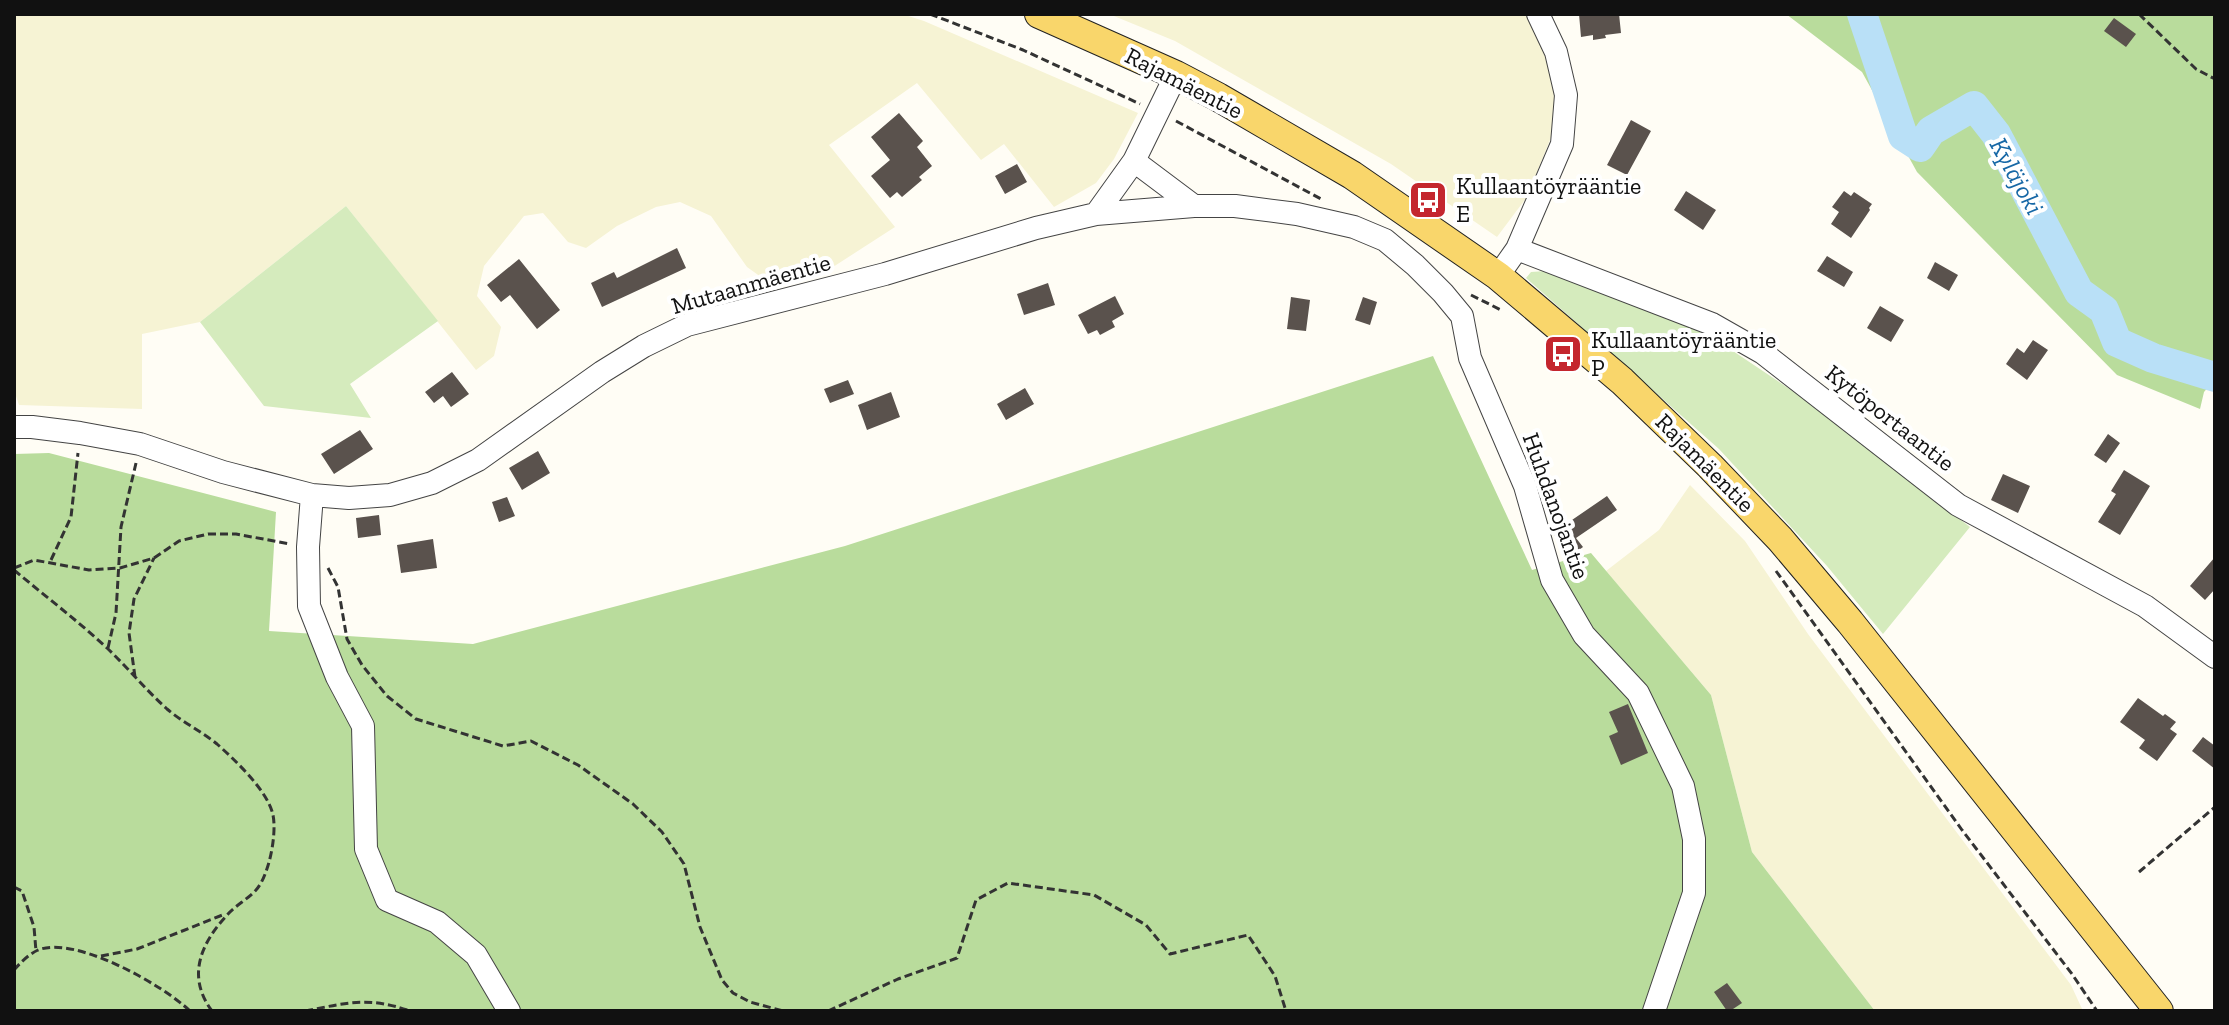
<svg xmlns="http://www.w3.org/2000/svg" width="2229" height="1025" font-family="'Zilla Slab',serif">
	<rect width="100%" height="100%" fill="#fffdf5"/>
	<path fill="#f6f3d4" d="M 14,14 L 902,14 L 924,21 L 1138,113 L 1114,159 L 1096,183 L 1054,207 L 1004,144 L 981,160 L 917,83 L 829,145 L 895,227 L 833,267 L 784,281 L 761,277 L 747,267 L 711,216 L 680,202 L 656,207 L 617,226 L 586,248 L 568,242 L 543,213 L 524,216 L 484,266 L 477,296 L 501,327 L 494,356 L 476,370 L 346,206 L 200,322 L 142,334 L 142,409 L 19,405 L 14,390 Z
		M 1109,14 L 1526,14 L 1549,62 L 1556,97 L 1552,135 L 1527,197 L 1497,237 L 1391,164 L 1175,41 Z
		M 1690,485 L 1745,541 L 1808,634 L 2071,985 L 2083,1011 L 1875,1011 L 1752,852 L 1711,695 L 1606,571 L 1659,530 Z"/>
	<path fill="#d5ebbd" d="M 346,206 L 438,321 L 350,384 L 371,418 L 264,406 L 200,322 Z
		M 1546,271 L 1670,317 L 1721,343 L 1794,392 L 1970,527 L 1883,634 L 1827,566 L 1719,449 L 1526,278 L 1531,272 Z"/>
	<path fill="#b9dc9c" d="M 1786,14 L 2215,14 L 2215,379 L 2204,392 L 2200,409 L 2117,375 L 1917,172 L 1862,72 Z
		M 1433,356 L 1532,570 L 1591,553 L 1711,695 L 1752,852 L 1875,1011 L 14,1011 L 14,454 L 49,453 L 276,512 L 269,631 L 473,644 L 845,546 Z"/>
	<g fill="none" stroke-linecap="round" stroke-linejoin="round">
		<path stroke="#b9e0f7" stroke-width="30" d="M 1862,14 L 1903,136 L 1920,147 L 1931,131 L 1974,106 L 1996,134 L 2079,292 L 2104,310 L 2117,342 L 2153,358 L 2215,377"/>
	</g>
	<path fill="#5a524d" d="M 1579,14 L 1619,14 L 1621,33 L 1605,35 L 1606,38 L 1593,40 L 1593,35 L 1581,37 Z
		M 2114,18 L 2136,34 L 2126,47 L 2104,31 Z
		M 899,113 L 923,141 L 917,147 L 932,166 L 919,177 L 922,180 L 902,197 L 897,192 L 890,198 L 871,176 L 890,160 L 871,137 Z
		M 1631,120 L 1651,131 L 1627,175 L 1607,165 Z
		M 1017,164 L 1027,182 L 1005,194 L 995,176 Z
		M 1686,191 L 1716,210 L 1703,230 L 1674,210 Z
		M 1844,191 L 1851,196 L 1854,192 L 1872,204 L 1869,208 L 1870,210 L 1851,238 L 1831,224 L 1839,212 L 1832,207 Z
		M 677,248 L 686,268 L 602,307 L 591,283 L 614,272 L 617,278 Z
		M 1827,256 L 1853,272 L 1844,287 L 1817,271 Z
		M 519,259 L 560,310 L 537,329 L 510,295 L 501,302 L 487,285 Z
		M 1935,262 L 1958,275 L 1949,291 L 1927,278 Z
		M 1048,283 L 1055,305 L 1024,315 L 1017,294 Z
		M 1115,296 L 1124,314 L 1112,321 L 1115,327 L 1100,335 L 1097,330 L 1088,334 L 1078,315 Z
		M 1291,297 L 1310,300 L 1306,331 L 1287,329 Z
		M 1363,297 L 1377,302 L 1370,325 L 1355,320 Z
		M 1880,306 L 1904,320 L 1891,342 L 1867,328 Z
		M 2033,340 L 2048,350 L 2027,380 L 2006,364 L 2017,348 L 2024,353 Z
		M 452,372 L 469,394 L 451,407 L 443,396 L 434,403 L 425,392 Z
		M 848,380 L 854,394 L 830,403 L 824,389 Z
		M 1025,388 L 1034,404 L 1006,420 L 997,404 Z
		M 891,392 L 900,417 L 867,430 L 858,405 Z
		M 360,430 L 373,449 L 334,474 L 321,454 Z
		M 2108,434 L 2120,443 L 2106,463 L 2094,455 Z
		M 538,451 L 550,473 L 522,490 L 509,468 Z
		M 2124,470 L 2150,486 L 2120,535 L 2098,522 L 2116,494 L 2111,491 Z
		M 2003,474 L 2030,486 L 2018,513 L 1991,500 Z
		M 1607,496 L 1617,510 L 1576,538 L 1583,547 L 1568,558 L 1553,533 Z
		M 507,497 L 515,516 L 499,522 L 492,502 Z
		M 379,515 L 381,535 L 358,538 L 356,518 Z
		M 433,539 L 437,568 L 401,573 L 397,545 Z
		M 2215,557 L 2215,589 L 2205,600 L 2190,586 Z
		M 2138,698 L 2163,716 L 2165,714 L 2176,722 L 2170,729 L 2177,734 L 2157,761 L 2139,748 L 2145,740 L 2120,722 Z
		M 1628,704 L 1648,753 L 1621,765 L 1609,736 L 1618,732 L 1609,712 Z
		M 2203,737 L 2215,746 L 2215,769 L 2192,751 Z
		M 1727,983 L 1742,1003 L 1730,1011 L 1727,1011 L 1714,992 Z"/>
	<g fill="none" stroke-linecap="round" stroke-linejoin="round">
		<g stroke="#444" stroke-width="24">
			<path id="minor" d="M 1134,161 L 1194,206
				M 1096,214 L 1134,161 L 1176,75
				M 1517,249 L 1712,324 L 1763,353 L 1958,505 L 2145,606 L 2215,657
				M 1498,276 L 1517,249 L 1562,144 L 1566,95 L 1556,52 L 1538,14
				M 14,427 L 32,427 L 80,433 L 140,444 L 223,472 L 312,495 L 349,498 L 390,495 L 432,483 L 478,460 L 602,372 L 644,346 L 687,325 L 885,274 L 1036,228 L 1096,214 L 1194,206 L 1235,206 L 1297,214 L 1354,227 L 1385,240 L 1415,265 L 1443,293 L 1462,316 L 1470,358 L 1525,486 L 1552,580 L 1584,635 L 1638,693 L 1683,786 L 1694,839 L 1694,893 L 1654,1011
				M 312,495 L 308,547 L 309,606 L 337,677 L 363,726 L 366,849 L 387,900 L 437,922 L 476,955 L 509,1011"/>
		</g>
		<g stroke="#222" stroke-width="30">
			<path id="major" d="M 1039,14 L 1176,75 L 1218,97 L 1352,175 L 1498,276 L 1622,381 L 1710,466 L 1780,539 L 1850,622 L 2159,1011"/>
		</g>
		<path stroke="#333" stroke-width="3" stroke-dasharray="8 4" stroke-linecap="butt" d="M 930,14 L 1023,50 L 1140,104
			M 2139,14 L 2196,69 L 2215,79
			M 1176,121 L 1321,199
			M 1471,295 L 1503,311
			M 51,560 L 71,517 L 78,453
			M 14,568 L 34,560 L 89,570 L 120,568 L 154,558 L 179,541 L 208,534 L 236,534 L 290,544
			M 328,568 L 338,587 L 347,639 L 362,665 L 387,696 L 416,719 L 503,746 L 531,741 L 578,765 L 633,804 L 662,832 L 684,864 L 700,927 L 722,980 L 733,993 L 750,1002 L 783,1011
			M 14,570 C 45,596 78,621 107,648 C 128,668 145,689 167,709 C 182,722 201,731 217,744 C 235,760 268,791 273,815 C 277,834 269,876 256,890 C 248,899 236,905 228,914 C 201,943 186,976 212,1011
			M 1776,571 L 1962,830 L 2072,974 L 2097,1011
			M 108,648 L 116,613 L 121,527 L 136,463
			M 135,677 L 129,633 L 134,599 L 154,558
			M 2139,872 L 2215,807
			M 14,887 L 22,891 L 34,927 L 36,951
			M 101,956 L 137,949 L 225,914
			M 14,970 C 20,963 29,954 38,950 C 75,935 163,985 190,1011
			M 305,1011 C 347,1003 368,996 410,1011
			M 828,1011 L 898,979 L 957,958 L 976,900 L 1008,883 L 1094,895 L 1146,925 L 1170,954 L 1248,935 L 1275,976 L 1286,1011"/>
		<use href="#minor" stroke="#fff" stroke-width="22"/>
		<use href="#major" stroke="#f9d66b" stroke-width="28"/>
	</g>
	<defs>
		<g id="bus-square" transform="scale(2)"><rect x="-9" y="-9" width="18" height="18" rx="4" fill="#c4262e" stroke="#fff"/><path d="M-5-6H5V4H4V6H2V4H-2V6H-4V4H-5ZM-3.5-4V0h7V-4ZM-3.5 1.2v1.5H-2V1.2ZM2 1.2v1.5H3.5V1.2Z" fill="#fff"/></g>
	</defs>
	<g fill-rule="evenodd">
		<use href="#bus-square" x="1428" y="200"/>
		<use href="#bus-square" x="1563" y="354"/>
	</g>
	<g text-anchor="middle" stroke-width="8" stroke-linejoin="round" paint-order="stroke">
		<g font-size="24" fill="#111" stroke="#fff">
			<text transform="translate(1184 83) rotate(27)" y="8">Rajamäentie</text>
			<text transform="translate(751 284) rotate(-16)" y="8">Mutaanmäentie</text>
			<text transform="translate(1890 418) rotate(38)" y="8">Kytöportaantie</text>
			<text transform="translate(1705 463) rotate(45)" y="8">Rajamäentie</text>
			<text transform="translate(1556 506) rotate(70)" y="8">Huhdanojantie</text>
		</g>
		<g font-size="24" fill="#111" stroke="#fff" text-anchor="start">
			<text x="1456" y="194">Kullaantöyrääntie<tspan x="1456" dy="28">E</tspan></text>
			<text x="1591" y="348">Kullaantöyrääntie<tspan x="1591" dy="28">P</tspan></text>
		</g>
		<g font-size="26" font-style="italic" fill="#1768a6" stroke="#fff">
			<text transform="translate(2017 176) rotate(61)" y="9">Kyläjoki</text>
		</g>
	</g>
	<rect width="2229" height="1025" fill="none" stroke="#111111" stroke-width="32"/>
</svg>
